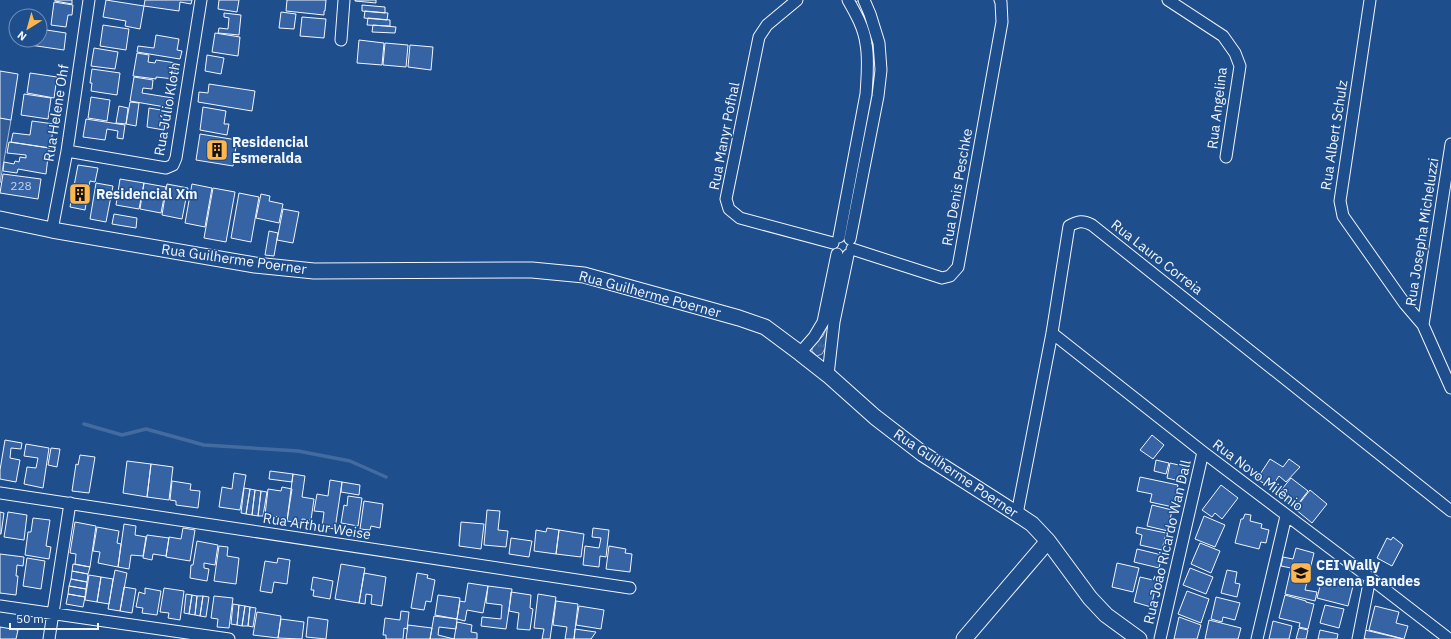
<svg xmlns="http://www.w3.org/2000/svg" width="1451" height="639" font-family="'IBM Plex Sans',sans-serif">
	<defs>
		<pattern id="grass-tufts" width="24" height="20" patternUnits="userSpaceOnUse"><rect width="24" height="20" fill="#305b95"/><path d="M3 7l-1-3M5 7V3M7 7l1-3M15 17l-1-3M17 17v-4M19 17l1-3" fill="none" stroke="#4e73a5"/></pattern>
	</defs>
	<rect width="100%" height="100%" fill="#1f4e8c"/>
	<path fill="url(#grass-tufts)" stroke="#a8bbd7" d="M 857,1 L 860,1 L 873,40 L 875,53 L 876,82 L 847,232 L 845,232 L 872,82 L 855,3 Z
		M 839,263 L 828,343 L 822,354 L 817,356 L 812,351 L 812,347 L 823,336 L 828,324 Z"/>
	<path fill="#305b95" stroke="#a8bbd7" d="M 0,118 L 11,120 L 0,183 Z"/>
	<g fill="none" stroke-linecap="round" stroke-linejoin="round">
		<path stroke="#446ba0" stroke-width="3.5" d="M 84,424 L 122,435 L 146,429 L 204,445 L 298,451 L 350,461 L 386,477"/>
	</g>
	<path fill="#3563a3" stroke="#f2f6ff" d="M 55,0 L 72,0 L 72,4 L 55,1 Z
		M 106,0 L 144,6 L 140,29 L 125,26 L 126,21 L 103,17 Z
		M 145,0 L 192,0 L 191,4 L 180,2 L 179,11 L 144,6 Z
		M 219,0 L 239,0 L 237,12 L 218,9 Z
		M 287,0 L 326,0 L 325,11 L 324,11 L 324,15 L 286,11 Z
		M 355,0 L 376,0 L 376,3 L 355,1 Z
		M 54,2 L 73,5 L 72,15 L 68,15 L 66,27 L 51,25 Z
		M 362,5 L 385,7 L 385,13 L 362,11 Z
		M 365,11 L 388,13 L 387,20 L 364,18 Z
		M 281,12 L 296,14 L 294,29 L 279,28 Z
		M 224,13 L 241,15 L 239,35 L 218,33 L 219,28 L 228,29 L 229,18 L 224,17 Z
		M 302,17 L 326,19 L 324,38 L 300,36 Z
		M 368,18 L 390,20 L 390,26 L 367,25 Z
		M 103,25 L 129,29 L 126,50 L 100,46 Z
		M 373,25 L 396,27 L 395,33 L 372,32 Z
		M 40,29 L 66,33 L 64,50 L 30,45 L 31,40 L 40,40 Z
		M 215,33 L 240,37 L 238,56 L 212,52 Z
		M 156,35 L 179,39 L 177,50 L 182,51 L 180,59 L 137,52 L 138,46 L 154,48 Z
		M 359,40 L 384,43 L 382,65 L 357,63 Z
		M 385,43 L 408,45 L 406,67 L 383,65 Z
		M 410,45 L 433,47 L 431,70 L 408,67 Z
		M 94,48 L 118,52 L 115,69 L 91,66 Z
		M 137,53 L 149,55 L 148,62 L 155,63 L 156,60 L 176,63 L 174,79 L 156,77 L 156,79 L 133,76 Z
		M 207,55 L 224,58 L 221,74 L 205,71 Z
		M 92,69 L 120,73 L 117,95 L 91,91 L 92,83 L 90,83 Z
		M 0,71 L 18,74 L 11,120 L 0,118 Z
		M 30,73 L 57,77 L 54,98 L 27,93 Z
		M 134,77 L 153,80 L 152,89 L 143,88 L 142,93 L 173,98 L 171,108 L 130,101 Z
		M 209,84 L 255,91 L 252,111 L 198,102 L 199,92 L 208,93 Z
		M 24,94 L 51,98 L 48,119 L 21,115 Z
		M 91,97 L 110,100 L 107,121 L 88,118 Z
		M 130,102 L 139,103 L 136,126 L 126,124 Z
		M 119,106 L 128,108 L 126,124 L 116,123 Z
		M 203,107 L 226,111 L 224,124 L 229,124 L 227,135 L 200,130 Z
		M 149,108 L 167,111 L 164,130 L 147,127 Z
		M 86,119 L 125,125 L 123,139 L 117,138 L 118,131 L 107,129 L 105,140 L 83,137 Z
		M 32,121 L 54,124 L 50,148 L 11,142 L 13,133 L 30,135 Z
		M 200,134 L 237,140 L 233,166 L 196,160 Z
		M 9,142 L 49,148 L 46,174 L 18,169 L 17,173 L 3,171 L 4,162 L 14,164 L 15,161 L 19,162 L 20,157 L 26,158 L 26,155 L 7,153 Z
		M 78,165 L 98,168 L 95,182 L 90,181 L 85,210 L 70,207 Z
		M 3,174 L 41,179 L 38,199 L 0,193 Z
		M 120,179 L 144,183 L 139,209 L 116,205 Z
		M 96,183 L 113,186 L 106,222 L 90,219 Z
		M 144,183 L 166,187 L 161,213 L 140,209 Z
		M 167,184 L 188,188 L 182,219 L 162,215 Z
		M 192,184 L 212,188 L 205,227 L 185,223 Z
		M 213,188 L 235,192 L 226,242 L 204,238 Z
		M 239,193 L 259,197 L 251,242 L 231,238 Z
		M 261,194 L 270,196 L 269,201 L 283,204 L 279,223 L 256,218 Z
		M 283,209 L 299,212 L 293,243 L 277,240 Z
		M 114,214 L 137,218 L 136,228 L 112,224 Z
		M 269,231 L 278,233 L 274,256 L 265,255 Z
		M 1152,435 L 1164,445 L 1153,459 L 1140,450 Z
		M 5,440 L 22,443 L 21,449 L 11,448 L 10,458 L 20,460 L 16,482 L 0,479 L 0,470 Z
		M 26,444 L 49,448 L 43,488 L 24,484 L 27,467 L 36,468 L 38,458 L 24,456 Z
		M 51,448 L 60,449 L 57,467 L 48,465 Z
		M 80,455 L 95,457 L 89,493 L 72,491 L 76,464 L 78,465 Z
		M 1270,459 L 1283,467 L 1289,459 L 1300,467 L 1286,482 L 1279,476 L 1271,488 L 1257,479 Z
		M 1156,460 L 1169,463 L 1166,474 L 1154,471 Z
		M 127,461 L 151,464 L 147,497 L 123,493 Z
		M 1170,463 L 1183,466 L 1180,481 L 1167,478 Z
		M 151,464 L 173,467 L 169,500 L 147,497 Z
		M 270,471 L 293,474 L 292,482 L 269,479 Z
		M 234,473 L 246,475 L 240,510 L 219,507 L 222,487 L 232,489 Z
		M 293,474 L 305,476 L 302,497 L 314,499 L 311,520 L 302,519 L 301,523 L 287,521 Z
		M 1140,477 L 1178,485 L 1173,507 L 1150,502 L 1152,494 L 1137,491 Z
		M 1291,478 L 1308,491 L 1295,508 L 1278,494 Z
		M 330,480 L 342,482 L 335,529 L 322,527 L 324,512 L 314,511 L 317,494 L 328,496 Z
		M 172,481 L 191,484 L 190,490 L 200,491 L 198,508 L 176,505 L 176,501 L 170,500 Z
		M 342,482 L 360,485 L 359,495 L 341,492 Z
		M 1221,485 L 1238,498 L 1222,519 L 1215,513 L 1212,517 L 1202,510 Z
		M 282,487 L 292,489 L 287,521 L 279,520 L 280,517 L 265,515 L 268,489 L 281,491 Z
		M 244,488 L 250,489 L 246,514 L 241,513 Z
		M 250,489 L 255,490 L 252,515 L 246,514 Z
		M 255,490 L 261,491 L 258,516 L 252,515 Z
		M 1310,490 L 1327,504 L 1312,523 L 1295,509 Z
		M 261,491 L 267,492 L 263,516 L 258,516 Z
		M 348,496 L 362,498 L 358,526 L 341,523 L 344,505 L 347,506 Z
		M 364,501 L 383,504 L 380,528 L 371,526 L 370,530 L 360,529 Z
		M 1152,505 L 1172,510 L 1168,531 L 1147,526 Z
		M 487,510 L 500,511 L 498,530 L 508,531 L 506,547 L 484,545 Z
		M 0,512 L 4,513 L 1,534 L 0,534 Z
		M 8,512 L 27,515 L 24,540 L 4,537 Z
		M 1245,514 L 1251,515 L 1250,521 L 1262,524 L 1261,528 L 1269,530 L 1266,543 L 1261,542 L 1259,549 L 1235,543 L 1241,519 L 1243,519 Z
		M 1204,516 L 1225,525 L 1215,547 L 1195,539 Z
		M 33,518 L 50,520 L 46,546 L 51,547 L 49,559 L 25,555 L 28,532 L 31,532 Z
		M 75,522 L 96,526 L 90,567 L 75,564 L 76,554 L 70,553 Z
		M 461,522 L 484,524 L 481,549 L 459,546 Z
		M 124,524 L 136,526 L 135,535 L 146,537 L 143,556 L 131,555 L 129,569 L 118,567 Z
		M 97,527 L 119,531 L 117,543 L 121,544 L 118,567 L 98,563 L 100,552 L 93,551 Z
		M 1137,527 L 1166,533 L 1162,550 L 1140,545 L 1142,535 L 1136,533 Z
		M 183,528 L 195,530 L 190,561 L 166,557 L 169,537 L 181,539 Z
		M 547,528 L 559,530 L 556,554 L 534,551 L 536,530 L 546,532 Z
		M 593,528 L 609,530 L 606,557 L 600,556 L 599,567 L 583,565 L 585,546 L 599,548 L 601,538 L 592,537 Z
		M 559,530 L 584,534 L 581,557 L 556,554 Z
		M 147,535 L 169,538 L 166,556 L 153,554 L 152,560 L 143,558 Z
		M 1393,537 L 1403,545 L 1392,566 L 1377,558 L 1387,538 L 1391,540 Z
		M 511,538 L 532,541 L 529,557 L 509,554 Z
		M 197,541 L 218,545 L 215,565 L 204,563 L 204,568 L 209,569 L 207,581 L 190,578 L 191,565 L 193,565 Z
		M 1200,543 L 1220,551 L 1211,573 L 1191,564 Z
		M 219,546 L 228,547 L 227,556 L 239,558 L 236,584 L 214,581 Z
		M 609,546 L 626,549 L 625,553 L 632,554 L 630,572 L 606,569 Z
		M 1296,548 L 1314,553 L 1305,590 L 1317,592 L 1315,601 L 1285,594 L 1291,568 L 1281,566 L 1283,557 L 1293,559 Z
		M 1137,549 L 1162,555 L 1159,568 L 1134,562 Z
		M 0,554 L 24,557 L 23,566 L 17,565 L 16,576 L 18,576 L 16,595 L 0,593 Z
		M 27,558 L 45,561 L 41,589 L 23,586 Z
		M 278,558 L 290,560 L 287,584 L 274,582 L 272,593 L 260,591 L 265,561 L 277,563 Z
		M 1117,563 L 1139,568 L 1133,592 L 1112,587 Z
		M 73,564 L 90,567 L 88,574 L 72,571 Z
		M 341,564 L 365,568 L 359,603 L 335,599 Z
		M 1190,568 L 1213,577 L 1206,594 L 1183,585 Z
		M 115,570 L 127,573 L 120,611 L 108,609 Z
		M 1227,570 L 1237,572 L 1235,583 L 1240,584 L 1237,597 L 1221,593 Z
		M 72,571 L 88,574 L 87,582 L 71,579 Z
		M 364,573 L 386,577 L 382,606 L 371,604 L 372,595 L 366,594 L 365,604 L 359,603 Z
		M 417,573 L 428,575 L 427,578 L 435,580 L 431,602 L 426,601 L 424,610 L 411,608 Z
		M 89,575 L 101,577 L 97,602 L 85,600 Z
		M 101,577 L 113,579 L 109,604 L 97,602 Z
		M 313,577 L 333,581 L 330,599 L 313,596 L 314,590 L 311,590 Z
		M 1140,577 L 1157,581 L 1151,607 L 1134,602 Z
		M 1322,578 L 1353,586 L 1348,606 L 1317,598 Z
		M 71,579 L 87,582 L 86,589 L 69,586 Z
		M 468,583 L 488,586 L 483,613 L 467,610 L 465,621 L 457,619 L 460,601 L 465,602 Z
		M 69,586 L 86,589 L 85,597 L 68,594 Z
		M 488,586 L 512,589 L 506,629 L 481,626 L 482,617 L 501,619 L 502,605 L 486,603 Z
		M 124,587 L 136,589 L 132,613 L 120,611 Z
		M 145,588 L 161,591 L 157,615 L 142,613 L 143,608 L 136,607 L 139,592 L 145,594 Z
		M 164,588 L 184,591 L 180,620 L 168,618 L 169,613 L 160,612 Z
		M 1187,591 L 1209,599 L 1201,623 L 1178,614 Z
		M 511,592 L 531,595 L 530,608 L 533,609 L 530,630 L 517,629 L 519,613 L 509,611 Z
		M 68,594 L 85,597 L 83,607 L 66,604 Z
		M 186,594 L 192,595 L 189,614 L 184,613 Z
		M 538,594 L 556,597 L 550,639 L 542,639 L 544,629 L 534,628 Z
		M 192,595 L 197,596 L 195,615 L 189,614 Z
		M 438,595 L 460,598 L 457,619 L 435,615 Z
		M 1285,595 L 1306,601 L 1306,602 L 1314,604 L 1308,629 L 1299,627 L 1300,623 L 1279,618 Z
		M 197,596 L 203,596 L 200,616 L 195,615 Z
		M 203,596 L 209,597 L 206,617 L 200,616 Z
		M 214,596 L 233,598 L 229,628 L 217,627 L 218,619 L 211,618 Z
		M 1216,597 L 1240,603 L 1235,620 L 1223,617 L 1222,622 L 1211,619 Z
		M 556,601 L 578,604 L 574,639 L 565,639 L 567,627 L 553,625 Z
		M 233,604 L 239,605 L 237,625 L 231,624 Z
		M 239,605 L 245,606 L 242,626 L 237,625 Z
		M 1325,605 L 1344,609 L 1339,628 L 1320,623 Z
		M 245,606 L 250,607 L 248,626 L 242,626 Z
		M 579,606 L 604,610 L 601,629 L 576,625 Z
		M 1375,606 L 1399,612 L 1396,623 L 1408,626 L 1404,639 L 1369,630 Z
		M 250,607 L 256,608 L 253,627 L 248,626 Z
		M 401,611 L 409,612 L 407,629 L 404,628 L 403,639 L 386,639 L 386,635 L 383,635 L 385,618 L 400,620 Z
		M 257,612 L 281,616 L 278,638 L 253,635 Z
		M 434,616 L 457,619 L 456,629 L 439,627 L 438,635 L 454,639 L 430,639 Z
		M 308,617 L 328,620 L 326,639 L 306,637 Z
		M 1179,617 L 1201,625 L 1197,639 L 1174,639 Z
		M 281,619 L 304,622 L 302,639 L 278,638 Z
		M 1209,620 L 1241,628 L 1238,639 L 1205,639 Z
		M 1273,621 L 1292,626 L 1289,639 L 1269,639 Z
		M 457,622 L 472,625 L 471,632 L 477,633 L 477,639 L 454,639 Z
		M 408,625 L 432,628 L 430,639 L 406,639 Z
		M 0,627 L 18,630 L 16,639 L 0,639 Z
		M 1299,628 L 1308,630 L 1306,639 L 1296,639 Z
		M 575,629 L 596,632 L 591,639 L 574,639 Z
		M 1320,630 L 1338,634 L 1337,639 L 1318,639 Z
		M 1365,630 L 1403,639 L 1367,639 L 1363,638 Z"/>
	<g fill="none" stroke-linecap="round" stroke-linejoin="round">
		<g stroke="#f2f6ff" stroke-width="13">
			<path id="street" d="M 797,0 L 767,25 L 759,37 L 726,199 L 729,209 L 740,218 L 833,243
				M 1168,0 L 1223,36 L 1235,53 L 1240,66 L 1226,157
				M 1370,0 L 1340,201 L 1343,216 L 1405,304 L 1423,325 L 1451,388
				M 341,40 L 344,0
				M 67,151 L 166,168 L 173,165 L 176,158 L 201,0
				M 52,230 L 67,151 L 89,0
				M 839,237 L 866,94 C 867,78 869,60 866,44 C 864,28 856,14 848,0
				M 850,239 L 878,96 L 881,70 L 879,43 L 870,14 L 864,0
				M 852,249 L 942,278 L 950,276 L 958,267 L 1002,22 L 1001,2 L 1000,0
				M 1423,325 L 1451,144
				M 1052,333 L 1203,452 L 1370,578 L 1449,639
				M 800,353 L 814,337 L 823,322 L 837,254
				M 828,375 L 834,322 L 848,255
				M 0,493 L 630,588
				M 1017,514 L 1052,333 L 1069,226 C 1078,221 1083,220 1092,225 L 1451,511
				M 0,606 L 229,639
				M 49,639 L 70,503
				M 1160,639 L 1203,452
				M 1257,639 L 1286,516
				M 1358,639 L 1370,578"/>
		</g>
		<g stroke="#f2f6ff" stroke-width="17">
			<path id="secondary" d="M 0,219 L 52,230 L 255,265 L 314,271 L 532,270 L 584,275 L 696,306 L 739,318 L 765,327 L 800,353 L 828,375 L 875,417 L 923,454 L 1017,514 L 1032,524 L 1048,541 L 1090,598 L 1106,615 L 1139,639
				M 964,639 L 1048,541"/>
		</g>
		<use href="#street" stroke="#1f4e8c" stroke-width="11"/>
		<use href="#secondary" stroke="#1f4e8c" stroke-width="15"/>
	</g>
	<defs>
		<g id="building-square" transform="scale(1.15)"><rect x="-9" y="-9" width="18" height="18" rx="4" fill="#ffb74d" stroke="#1f4e8c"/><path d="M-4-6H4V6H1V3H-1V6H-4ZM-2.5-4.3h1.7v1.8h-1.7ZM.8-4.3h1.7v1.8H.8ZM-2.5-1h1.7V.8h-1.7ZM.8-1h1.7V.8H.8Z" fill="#111"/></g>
		<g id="school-square" transform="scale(1.15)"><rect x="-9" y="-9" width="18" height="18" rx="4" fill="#ffb74d" stroke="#1f4e8c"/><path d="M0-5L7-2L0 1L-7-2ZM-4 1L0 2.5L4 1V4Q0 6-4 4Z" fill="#111"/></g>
	</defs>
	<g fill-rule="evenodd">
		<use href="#building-square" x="217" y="150"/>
		<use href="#building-square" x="80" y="194"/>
		<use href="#school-square" x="1301" y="573"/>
	</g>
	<g text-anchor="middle" stroke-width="3" stroke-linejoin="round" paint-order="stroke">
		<g font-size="12" fill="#c3d1e8">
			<text x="21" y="190">228</text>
		</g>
		<g font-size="14" fill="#f2f6ff" stroke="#1f4e8c">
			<text transform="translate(1217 108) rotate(-83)" y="5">Rua Angelina</text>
			<text transform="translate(167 109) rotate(-80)" y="5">Rua Júlio Kloth</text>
			<text transform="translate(56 113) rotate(-81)" y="5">Rua Helene Ohf</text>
			<text transform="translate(1334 135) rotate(-81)" y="5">Rua Albert Schulz</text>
			<text transform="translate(724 136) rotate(-79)" y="5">Rua Manyr Pofhal</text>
			<text transform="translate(957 187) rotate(-80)" y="5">Rua Denis Peschke</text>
			<text transform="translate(1422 232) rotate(-81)" y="5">Rua Josepha Micheluzzi</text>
			<text transform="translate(1157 257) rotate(38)" y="5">Rua Lauro Correia</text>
			<text transform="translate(234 259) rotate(8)" y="5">Rua Guilherme Poerner</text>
			<text transform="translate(650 294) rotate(15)" y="5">Rua Guilherme Poerner</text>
			<text transform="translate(956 473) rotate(34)" y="5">Rua Guilherme Poerner</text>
			<text transform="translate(1258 475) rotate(37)" y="5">Rua Novo Milênio</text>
			<text transform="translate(317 526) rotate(9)" y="5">Rua Arthur Weise</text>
			<text transform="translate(1167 542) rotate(-77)" y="5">Rua João Ricardo Wan Dall</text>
		</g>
		<g font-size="14" font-weight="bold" fill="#f2f6ff" stroke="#1f4e8c" text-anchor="start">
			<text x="232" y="147">Residencial<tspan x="232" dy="16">Esmeralda</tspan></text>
			<text x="96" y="199">Residencial Xm</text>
			<text x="1316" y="570">CEI Wally<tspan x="1316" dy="16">Serena Brandes</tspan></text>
		</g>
	</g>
	<g transform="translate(28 28) rotate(217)"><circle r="19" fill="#1f4e8c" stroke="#7391ba"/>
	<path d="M0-3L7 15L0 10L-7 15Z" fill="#ffb74d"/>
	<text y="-6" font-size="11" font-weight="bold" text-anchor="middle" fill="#f2f6ff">N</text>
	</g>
	<path d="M10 623v6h88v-6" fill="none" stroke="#f2f6ff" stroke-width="2"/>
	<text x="16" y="623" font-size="12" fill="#f2f6ff" stroke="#1f4e8c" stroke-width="3" paint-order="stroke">50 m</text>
</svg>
